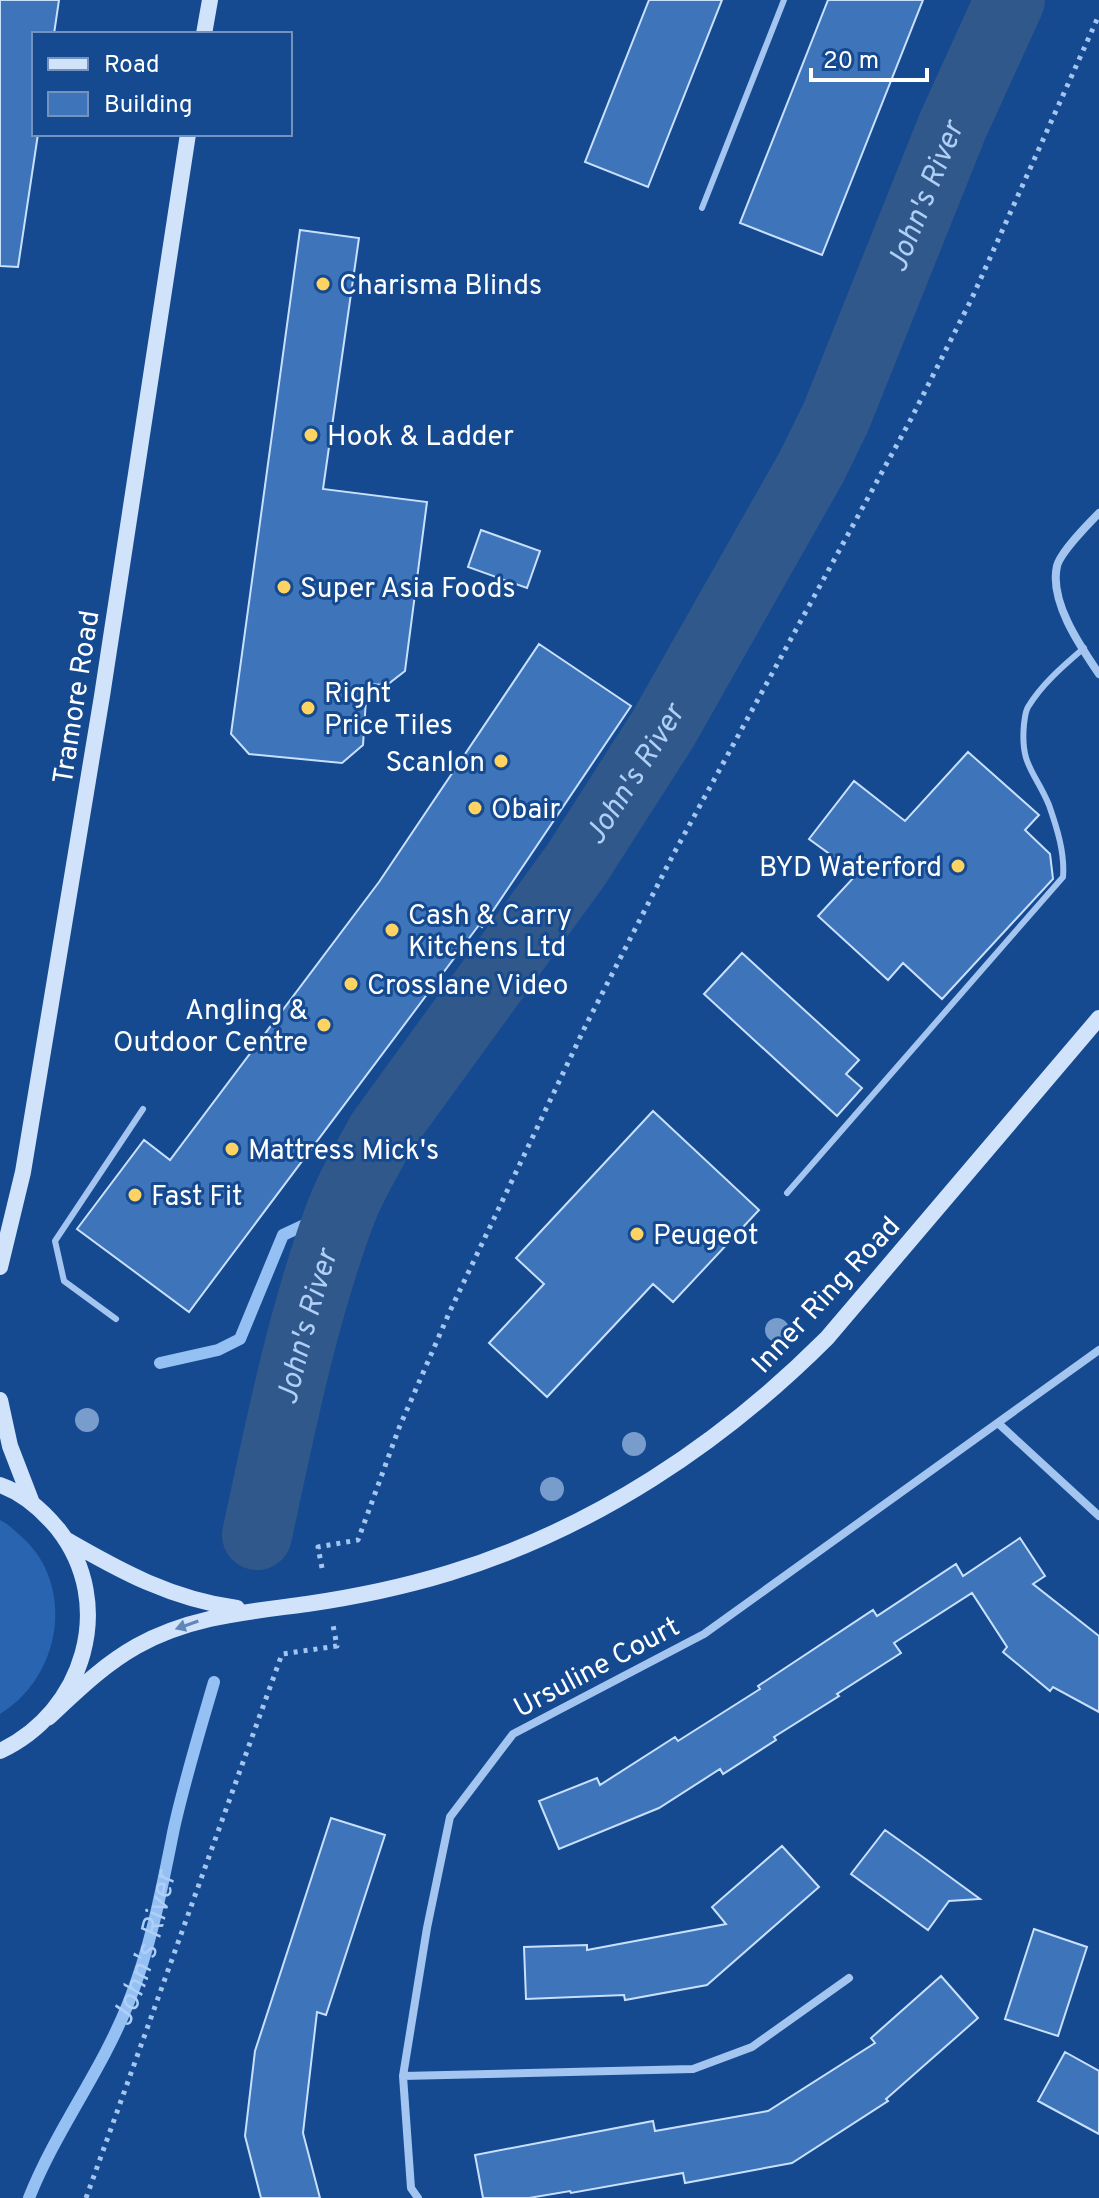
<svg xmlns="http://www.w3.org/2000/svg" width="1099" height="2198" font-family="Overpass,sans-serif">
	<rect width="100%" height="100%" fill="#154a91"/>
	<path fill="#2864af" d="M 0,1520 C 9,1524 16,1532 24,1539 C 76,1588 60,1678 0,1714 Z"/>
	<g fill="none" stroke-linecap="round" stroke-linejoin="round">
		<g stroke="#95c0f3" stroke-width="12">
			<path d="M 160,1363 L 218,1350 L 240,1339 L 283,1235 L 313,1221 L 338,1218"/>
			<path id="s1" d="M 29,2198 C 56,2130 101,2072 128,2004 C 151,1947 162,1888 174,1828 C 185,1779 200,1730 214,1682"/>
		</g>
		<path stroke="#31588b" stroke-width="70" id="s2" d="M 257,1535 C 280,1429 301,1322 338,1220 C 349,1189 366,1161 382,1132 L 576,865 L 663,729 L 812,466 L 836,417 L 953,125 L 1010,0"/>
	</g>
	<path fill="#3e74b9" stroke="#c9e0fc" stroke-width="2" d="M 0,0 L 59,0 L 54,34 L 34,34 L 34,134 L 38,134 L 18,267 L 0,266 Z
		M 649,0 L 722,0 L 648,187 L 585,162 Z
		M 828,0 L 923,0 L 822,255 L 740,223 Z
		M 300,230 L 359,238 L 323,489 L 427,502 L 405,671 L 387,685 L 367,684 L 363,745 L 342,763 L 249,754 L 231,734 Z
		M 481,530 L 540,551 L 527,588 L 468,567 Z
		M 539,644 L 631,706 L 482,927 L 479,925 L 189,1312 L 77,1229 L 144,1140 L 170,1160 L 379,882 Z
		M 968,752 L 1039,815 L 1025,830 L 1050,854 L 1053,879 L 942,999 L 903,963 L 888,980 L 818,916 L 857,874 L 809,839 L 854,781 L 905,821 Z
		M 742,953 L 859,1060 L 846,1074 L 862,1088 L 837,1116 L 704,994 Z
		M 653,1111 L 759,1210 L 673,1302 L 653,1284 L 547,1397 L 489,1343 L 544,1284 L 516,1258 Z
		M 1020,1538 L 1045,1576 L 1033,1584 L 1099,1636 L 1099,1712 L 1053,1687 L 1050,1691 L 1003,1652 L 1007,1647 L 972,1593 L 894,1643 L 901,1653 L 837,1694 L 839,1696 L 774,1737 L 776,1740 L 723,1774 L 720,1769 L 659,1808 L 559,1849 L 539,1801 L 597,1778 L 600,1785 L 675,1737 L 678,1741 L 760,1689 L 758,1686 L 873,1610 L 877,1616 L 956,1564 L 963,1576 Z
		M 331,1818 L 385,1835 L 326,2015 L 317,2012 L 303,2133 L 320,2198 L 261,2198 L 245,2136 L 255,2051 Z
		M 885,1830 L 920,1855 L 980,1899 L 949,1901 L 928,1930 L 851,1874 Z
		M 782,1846 L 819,1887 L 707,1985 L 625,2000 L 624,1995 L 526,1999 L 524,1947 L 587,1945 L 587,1950 L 726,1924 L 712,1907 Z
		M 1034,1929 L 1087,1947 L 1058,2036 L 1005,2019 Z
		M 941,1976 L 978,2018 L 886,2099 L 888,2101 L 792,2163 L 685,2183 L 683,2173 L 571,2193 L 570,2191 L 529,2198 L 483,2198 L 475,2155 L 653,2121 L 655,2131 L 768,2111 L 875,2043 L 871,2038 Z
		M 1065,2052 L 1099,2071 L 1099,2134 L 1038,2101 Z"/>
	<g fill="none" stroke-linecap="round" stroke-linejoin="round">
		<path stroke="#a3c5f0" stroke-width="5" stroke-dasharray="4 6" stroke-linecap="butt" d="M 322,1568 L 318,1547 L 358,1540 L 399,1428 L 450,1311 L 585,1027 L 673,855 L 911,419 L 972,298 L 1099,15
			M 86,2198 L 282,1654 L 337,1646 L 333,1625"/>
		<path stroke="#a3c5f0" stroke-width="6" d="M 702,208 L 784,0
			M 787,1193 L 1063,877 C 1065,853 1057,828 1049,805 C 1035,771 1020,766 1024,724 C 1025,718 1025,712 1028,707 C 1042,684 1063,666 1084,648
			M 116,1319 L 64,1281 L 55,1241 L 143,1109"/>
		<path stroke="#a3c5f0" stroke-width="8" d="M 1099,513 C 1089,523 1060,553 1057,566 C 1049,601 1080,646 1099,674
			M 999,1424 L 1099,1516
			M 403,2076 L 693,2069 L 752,2047 L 849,1978
			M 418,2198 L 411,2188 L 403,2076 L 427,1928 L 450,1817 L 513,1734 L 704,1634 L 1099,1350"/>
		<path stroke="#d1e3fb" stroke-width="16" d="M 204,34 L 210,0
			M 0,1267 L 23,1172 L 102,696 L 188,134
			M 0,1400 L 10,1446 L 32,1503
			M 0,1485 C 23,1493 43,1511 58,1529 C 117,1604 84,1712 0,1751
			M 65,1539 C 122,1572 172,1599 237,1608
			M 48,1718 C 76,1692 103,1665 137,1646 C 191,1616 248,1612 307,1604 C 355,1597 403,1587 449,1573 C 593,1529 721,1444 827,1338 L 1099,1018"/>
	</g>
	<g fill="#789ccc">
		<circle cx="777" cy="1330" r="12"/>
		<circle cx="87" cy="1420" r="12"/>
		<circle cx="634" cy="1444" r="12"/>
		<circle cx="552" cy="1489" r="12"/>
	</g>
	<defs><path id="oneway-solid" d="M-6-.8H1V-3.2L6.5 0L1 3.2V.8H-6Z" transform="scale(2)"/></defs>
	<use fill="#6087bb" href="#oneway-solid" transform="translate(187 1625) rotate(161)"/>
	<g fill="#ffd362" stroke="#154a91" stroke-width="3">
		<circle cx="323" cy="284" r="8"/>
		<circle cx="311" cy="435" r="8"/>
		<circle cx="284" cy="587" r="8"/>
		<circle cx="308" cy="708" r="8"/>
		<circle cx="501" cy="761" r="8"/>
		<circle cx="475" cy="808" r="8"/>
		<circle cx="958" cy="866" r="8"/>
		<circle cx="392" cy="930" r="8"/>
		<circle cx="351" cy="984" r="8"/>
		<circle cx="324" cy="1025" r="8"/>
		<circle cx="232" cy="1149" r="8"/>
		<circle cx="135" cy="1195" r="8"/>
		<circle cx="637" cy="1234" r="8"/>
	</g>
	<g text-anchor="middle" stroke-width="6" stroke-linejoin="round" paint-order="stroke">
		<g font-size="28" fill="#fff" stroke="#154a91" text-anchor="start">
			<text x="339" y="294">Charisma Blinds</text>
			<text x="327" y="445">Hook &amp; Ladder</text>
			<text x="300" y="597">Super Asia Foods</text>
			<text x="324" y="702">Right<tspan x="324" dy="32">Price Tiles</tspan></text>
			<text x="485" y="771" text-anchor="end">Scanlon</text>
			<text x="491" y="818">Obair</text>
			<text x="942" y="876" text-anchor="end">BYD Waterford</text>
			<text x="408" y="924">Cash &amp; Carry<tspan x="408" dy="32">Kitchens Ltd</tspan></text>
			<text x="367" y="994">Crosslane Video</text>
			<text x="308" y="1019" text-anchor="end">Angling &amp;<tspan x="308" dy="32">Outdoor Centre</tspan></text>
			<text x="248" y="1159">Mattress Mick's</text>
			<text x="151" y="1205">Fast Fit</text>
			<text x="653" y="1244">Peugeot</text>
		</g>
		<g font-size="28" fill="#fff" stroke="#154a91">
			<text transform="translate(75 697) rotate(-81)" y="10">Tramore Road</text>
			<text transform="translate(825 1294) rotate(-47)" y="10">Inner Ring Road</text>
			<text transform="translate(596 1666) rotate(-28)" y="10">Ursuline Court</text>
		</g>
		<g font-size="30" font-style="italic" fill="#afcff7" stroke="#154a91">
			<text dy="10" stroke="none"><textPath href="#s2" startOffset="1510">John's River</textPath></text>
			<text dy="10" stroke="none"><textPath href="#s2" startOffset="862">John's River</textPath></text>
			<text dy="10" stroke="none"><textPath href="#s2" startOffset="214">John's River</textPath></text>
			<text dy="10" stroke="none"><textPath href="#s1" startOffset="276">John's River</textPath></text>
		</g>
	</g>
	<rect x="32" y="32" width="260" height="104" fill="#154a91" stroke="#7392bd" stroke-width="2"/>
	<rect x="48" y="58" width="40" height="12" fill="#d1e3fb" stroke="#7392bd" stroke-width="2"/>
	<text x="104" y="72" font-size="24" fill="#ffffff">Road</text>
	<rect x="48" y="92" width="40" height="24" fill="#3e74b9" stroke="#7392bd" stroke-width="2"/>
	<text x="104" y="112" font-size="24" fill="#ffffff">Building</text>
	<path d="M811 68v12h116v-12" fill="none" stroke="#ffffff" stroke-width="4"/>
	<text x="823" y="68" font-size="24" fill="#ffffff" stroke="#154a91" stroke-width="6" paint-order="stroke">20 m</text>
</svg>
